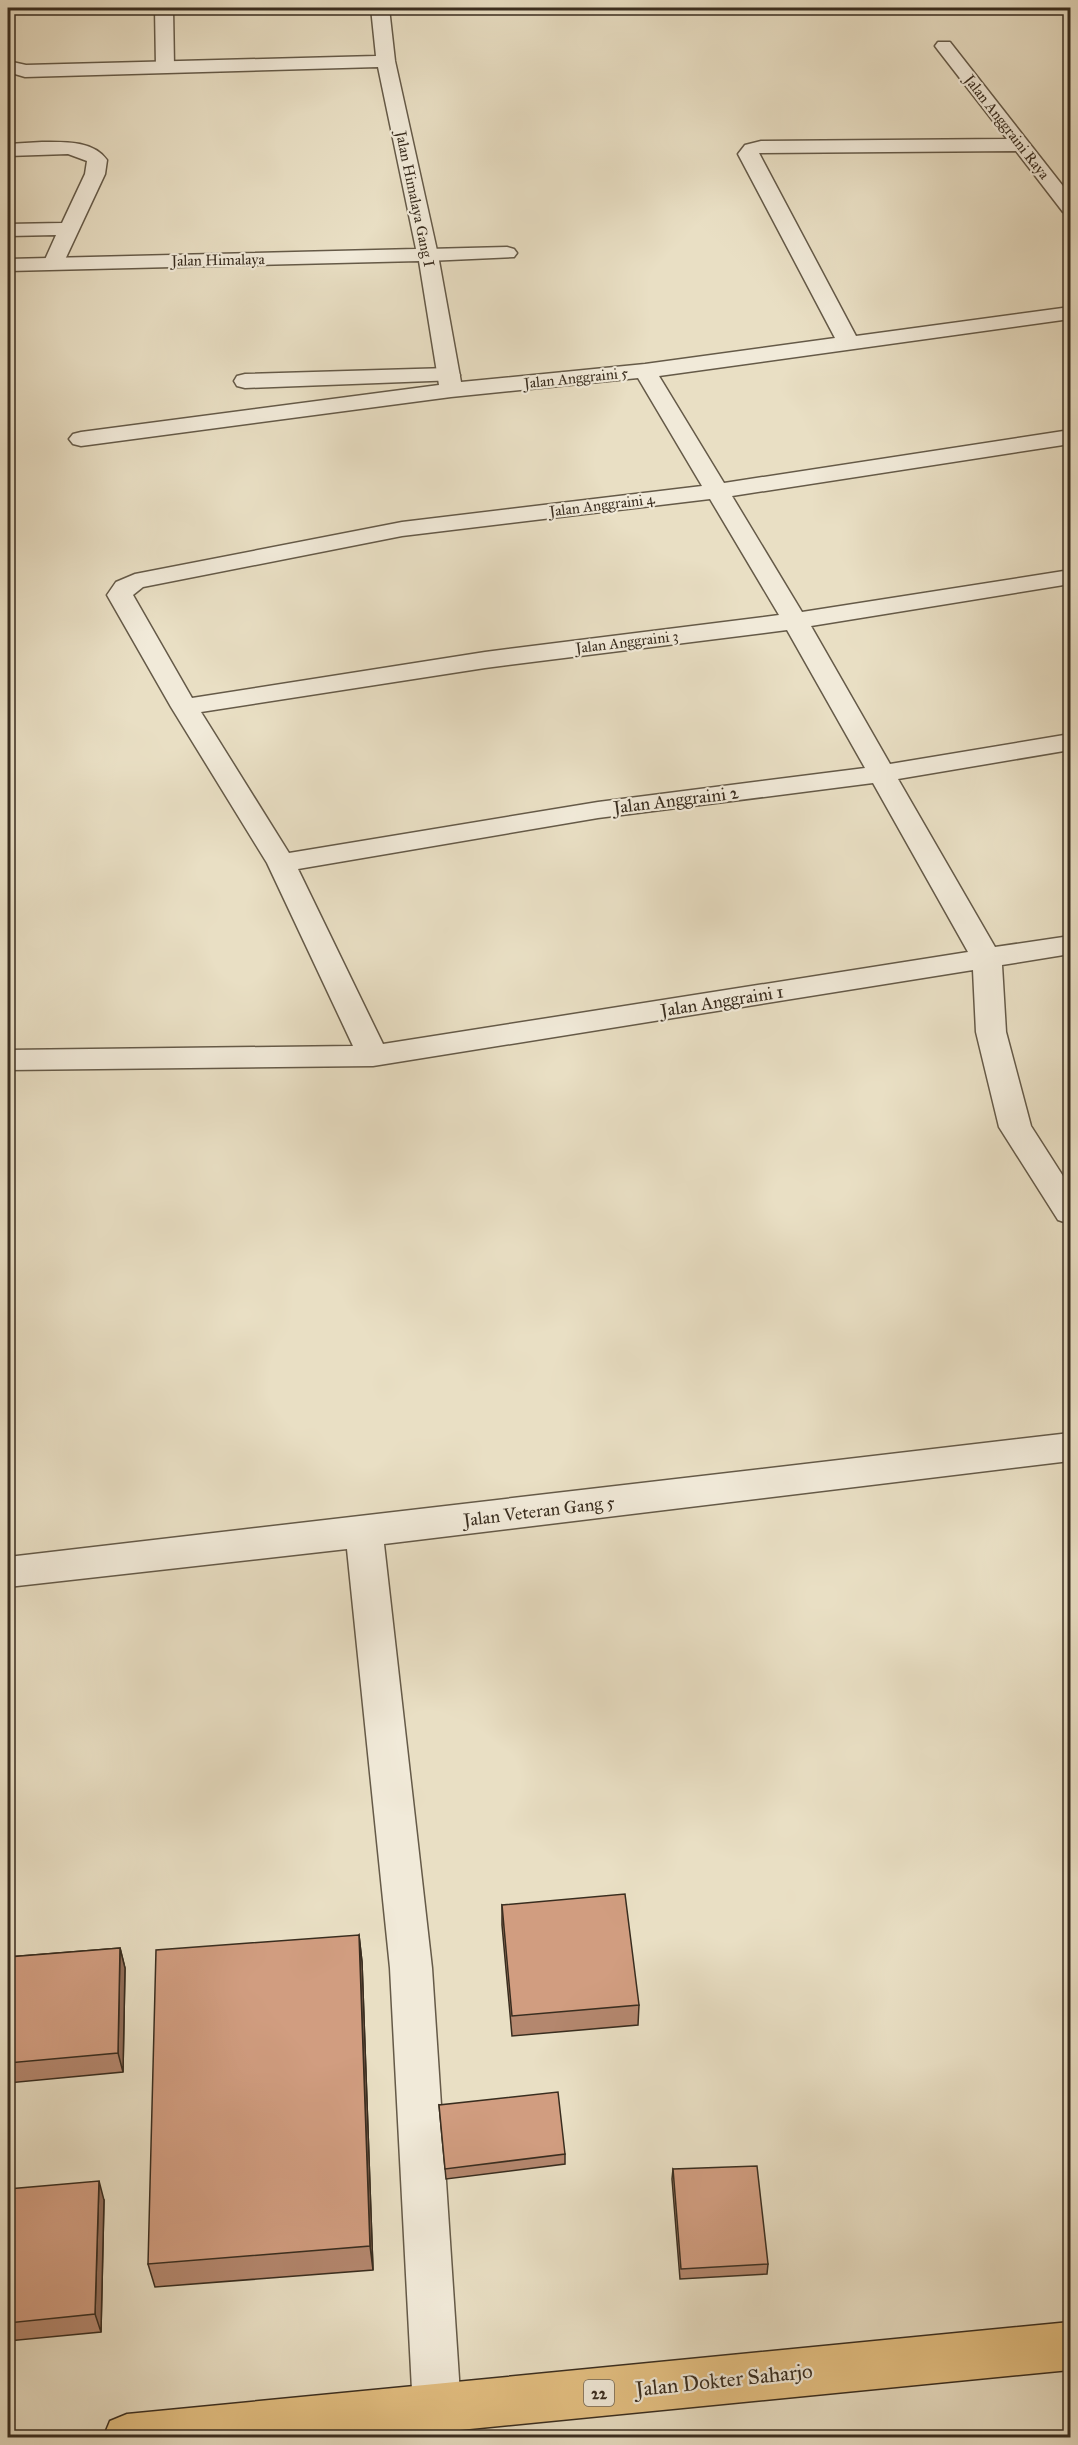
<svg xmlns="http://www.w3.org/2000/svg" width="1078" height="2445" font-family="'IM FELL Great Primer',serif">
	<rect width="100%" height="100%" fill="#e9dfc4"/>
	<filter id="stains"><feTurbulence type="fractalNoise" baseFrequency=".00333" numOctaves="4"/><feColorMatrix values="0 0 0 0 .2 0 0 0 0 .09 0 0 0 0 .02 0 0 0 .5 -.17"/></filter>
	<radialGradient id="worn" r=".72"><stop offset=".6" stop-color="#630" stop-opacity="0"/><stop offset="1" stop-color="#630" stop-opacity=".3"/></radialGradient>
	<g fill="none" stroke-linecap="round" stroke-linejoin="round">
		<g stroke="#655a48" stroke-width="3">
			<path id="lane" d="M 155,8 L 173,8 L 174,67 L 165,72 L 156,67 Z
				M 42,142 C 63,142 93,140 107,160 L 105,174 L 63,264 L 60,268 L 46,268 L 43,264 L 56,235 L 8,236 L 8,224 L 62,223 L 85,174 L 87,161 L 68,154 L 8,156 L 8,144 Z
				M 507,247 L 514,249 L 517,253 L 514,257 L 428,261 L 421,259 L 418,255 L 421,251 L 428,249 Z
				M 449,368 L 457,370 L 460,375 L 457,380 L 245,388 L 237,386 L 234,381 L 237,376 L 245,374 Z"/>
		</g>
		<g stroke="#655a48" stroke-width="3">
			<path id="street" d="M 371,8 L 389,8 L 395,61 L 438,255 L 461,382 L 645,364 L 835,338 L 738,154 L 745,145 L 761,141 L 1007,139 L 938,50 L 935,46 L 938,42 L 950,42 L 1070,195 L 1070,214 L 1063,212 L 1016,151 L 759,153 L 856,336 L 1070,307 L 1070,319 L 659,376 L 724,483 L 1070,430 L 1070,444 L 732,496 L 802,612 L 1070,570 L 1070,584 L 811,626 L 890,764 L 1070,734 L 1070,750 L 898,779 L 995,947 L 1070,936 L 1070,954 L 1002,965 L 1006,1032 L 1031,1126 L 1070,1187 L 1070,1224 L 1058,1220 L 999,1127 L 976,1032 L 973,970 L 373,1066 L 8,1070 L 8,1050 L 353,1046 L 267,863 L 171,707 L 107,595 L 116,582 L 135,574 L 402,522 L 702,486 L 638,378 L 451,397 L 81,446 L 73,444 L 69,439 L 73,434 L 81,432 L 439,385 L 419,261 L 8,271 L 8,259 L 416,249 L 378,67 L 25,77 L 8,72 L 8,61 L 26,65 L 376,56 ZM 710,499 L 779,615 L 485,652 L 192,698 L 133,595 L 143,587 L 402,536 ZM 787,630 L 865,768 L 598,802 L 289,853 L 201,712 L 485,668 ZM 873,783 L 968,952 L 383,1044 L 298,869 L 598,818 Z
				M 1070,1433 L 1070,1461 L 384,1544 L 432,1968 L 461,2409 L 454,2426 L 437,2433 L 420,2426 L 413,2409 L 390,1968 L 347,1549 L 8,1587 L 8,1557 Z"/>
		</g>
		<g stroke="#392d1f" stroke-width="3">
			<path id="highway" d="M 1070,2322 L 1070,2370 L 379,2438 L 103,2438 L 110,2421 L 127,2414 Z"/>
		</g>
		<use href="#lane" fill="#f1ead9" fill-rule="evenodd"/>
		<use href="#street" fill="#f1ead9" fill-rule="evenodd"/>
		<use href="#highway" fill="#e4c082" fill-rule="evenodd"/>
	</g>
	<path fill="#b4876e" stroke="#392d1f" stroke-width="1.5" d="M 502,1905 L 639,2005 L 638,2025 L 512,2036 L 502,1925 Z
		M 359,1935 L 362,1962 L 373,2270 L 155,2287 L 148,2264 Z
		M 120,1948 L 125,1968 L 123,2072 L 8,2083 L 8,1957 Z
		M 439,2105 L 565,2154 L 565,2164 L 446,2179 Z
		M 673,2169 L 768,2264 L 767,2274 L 680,2279 L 672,2179 Z
		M 8,2189 L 104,2200 L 101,2332 L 8,2341 Z"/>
	<path fill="#926e5a" stroke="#392d1f" stroke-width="1.5" d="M 359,1935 L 362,1962 L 373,2270 L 370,2246 Z
		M 120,1948 L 125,1968 L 123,2072 L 118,2053 Z
		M 99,2181 L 104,2200 L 101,2332 L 95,2314 Z"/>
	<path fill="#d19d80" stroke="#392d1f" stroke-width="1.5" d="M 625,1894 L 639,2005 L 512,2016 L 502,1905 Z
		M 359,1935 L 370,2246 L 148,2264 L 156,1950 Z
		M 120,1948 L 118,2053 L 8,2063 L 8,1957 Z
		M 558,2092 L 565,2154 L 445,2169 L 439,2105 Z
		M 757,2166 L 768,2264 L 681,2269 L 673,2169 Z
		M 99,2181 L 95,2314 L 8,2323 L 8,2189 Z"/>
	<g text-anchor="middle" stroke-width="4.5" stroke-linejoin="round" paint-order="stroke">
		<g font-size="15" fill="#392d1f" stroke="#f1ead9">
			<text transform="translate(1007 127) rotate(52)" y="5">Jalan Anggraini Raya</text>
			<text transform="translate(415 199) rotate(78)" y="5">Jalan Himalaya Gang I</text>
			<text transform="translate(218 260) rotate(-1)" y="5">Jalan Himalaya</text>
			<text transform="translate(576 378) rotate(-6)" y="5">Jalan Anggraini 5</text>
			<text transform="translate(602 505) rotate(-7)" y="5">Jalan Anggraini 4</text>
			<text transform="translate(627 642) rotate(-7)" y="5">Jalan Anggraini 3</text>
		</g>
		<rect fill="#f1ead9" stroke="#706657" stroke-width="1.5" x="584" y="2380" width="30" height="26" rx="4.5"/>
		<g font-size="16" font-weight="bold" fill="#392d1f">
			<text x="599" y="2399">22</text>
		</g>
		<g font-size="18" fill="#392d1f" stroke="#f1ead9">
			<text transform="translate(676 800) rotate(-7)" y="6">Jalan Anggraini 2</text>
			<text transform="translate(722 1001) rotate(-9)" y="6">Jalan Anggraini 1</text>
			<text transform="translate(539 1511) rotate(-7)" y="6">Jalan Veteran Gang 5</text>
		</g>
		<g font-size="21" fill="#392d1f" stroke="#f1ead9">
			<text transform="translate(724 2380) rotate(-6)" y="7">Jalan Dokter Saharjo</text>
		</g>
	</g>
	<rect width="1078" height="2445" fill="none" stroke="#e9dfc4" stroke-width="30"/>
	<rect x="9" y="9" width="1060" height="2427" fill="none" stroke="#392d1f" stroke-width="3"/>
	<rect x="15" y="15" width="1048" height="2415" fill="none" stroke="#392d1f" stroke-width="1.5"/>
	<rect width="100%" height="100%" filter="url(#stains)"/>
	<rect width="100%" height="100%" fill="url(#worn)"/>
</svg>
